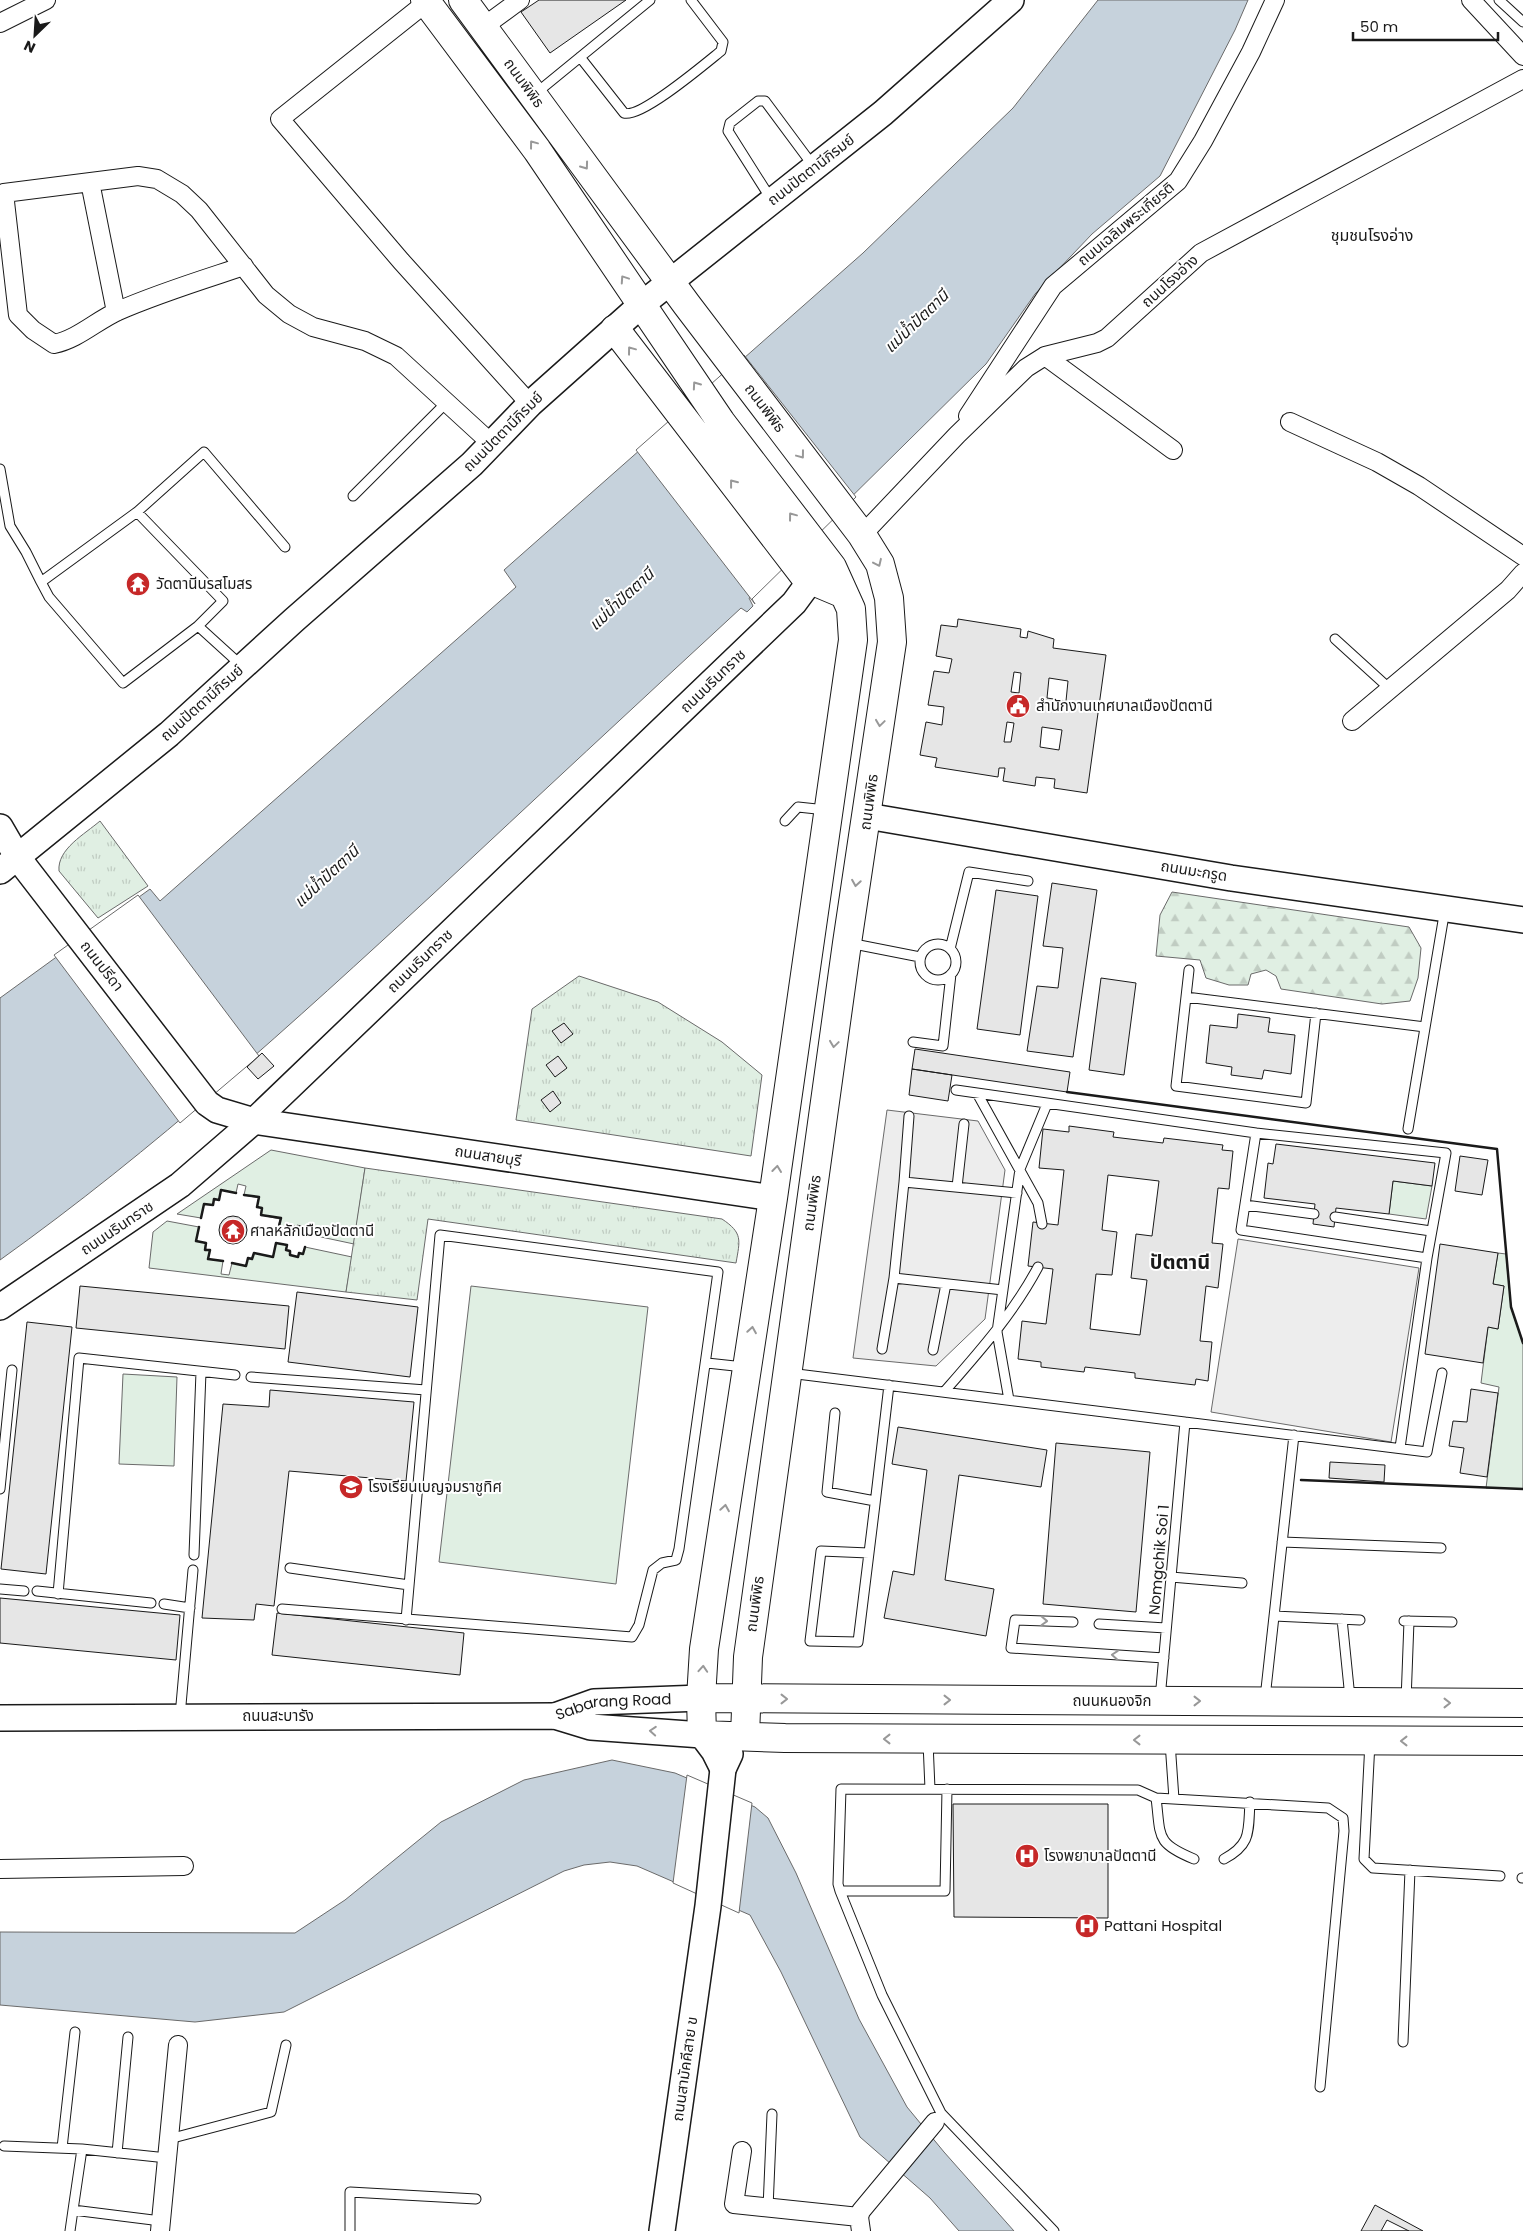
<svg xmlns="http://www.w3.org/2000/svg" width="1523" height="2231" font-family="Poppins,'Noto Sans Thai',sans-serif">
	<defs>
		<pattern id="forest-firs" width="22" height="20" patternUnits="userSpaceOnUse" patternTransform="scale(1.25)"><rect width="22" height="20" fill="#e0efe3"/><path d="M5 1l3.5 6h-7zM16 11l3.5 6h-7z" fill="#c0ccc2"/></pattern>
		<pattern id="park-tufts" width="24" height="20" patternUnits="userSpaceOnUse" patternTransform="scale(1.25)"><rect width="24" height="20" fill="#e0efe3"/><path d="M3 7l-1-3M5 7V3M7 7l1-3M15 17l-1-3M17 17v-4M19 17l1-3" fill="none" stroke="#c0ccc2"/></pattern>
	</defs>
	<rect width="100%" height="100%" fill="#fff"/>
	<path fill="#e0efe3" stroke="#6a6a6a" d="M 271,1150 L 365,1168 L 354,1244 L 307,1234 L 308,1230 L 304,1229 L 305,1227 L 297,1225 L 296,1227 L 291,1226 L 290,1232 L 278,1230 L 280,1219 L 261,1215 L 262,1208 L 257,1207 L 259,1198 L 244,1195 L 246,1186 L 238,1184 L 236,1193 L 221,1190 L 219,1200 L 214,1199 L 213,1205 L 204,1204 L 201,1218 L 177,1214 Z
		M 1393,1181 L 1432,1186 L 1426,1219 L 1389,1214 Z
		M 167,1221 L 199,1227 L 196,1241 L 206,1243 L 205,1249 L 210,1250 L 208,1259 L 223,1261 L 221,1274 L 229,1275 L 232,1263 L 246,1266 L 248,1258 L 252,1258 L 254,1253 L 273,1257 L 276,1243 L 287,1245 L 286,1250 L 290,1251 L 290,1255 L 298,1257 L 299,1253 L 303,1254 L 305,1247 L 352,1257 L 346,1292 L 149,1268 L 153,1232 Z
		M 1498,1253 L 1506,1254 L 1511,1307 L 1523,1343 L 1523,1489 L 1486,1488 L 1499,1387 L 1481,1383 L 1488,1327 L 1498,1329 L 1504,1286 L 1493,1284 Z
		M 471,1286 L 648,1307 L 616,1584 L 439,1562 Z
		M 123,1374 L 177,1377 L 174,1466 L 119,1464 Z"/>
	<path fill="url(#forest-firs)" stroke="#6a6a6a" d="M 1172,892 L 1409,927 L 1421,948 L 1418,978 L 1410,1001 L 1382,1004 L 1281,989 L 1276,976 L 1266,970 L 1251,974 L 1248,985 L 1229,985 L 1206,978 L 1200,960 L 1156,956 L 1160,915 Z"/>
	<path fill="url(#park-tufts)" stroke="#6a6a6a" d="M 100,821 L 148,886 L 98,918 L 59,871 C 57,849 85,834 100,821 Z
		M 579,976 L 658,1002 L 722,1042 L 762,1075 L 751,1156 L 516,1120 L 532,1009 Z
		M 365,1168 L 722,1219 C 743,1233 740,1240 736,1263 L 428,1219 L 417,1300 L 346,1292 Z"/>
	<path fill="#ededed" stroke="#6a6a6a" d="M 887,1110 L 978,1121 L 1005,1170 L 985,1319 L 936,1366 L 853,1358 Z
		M 1238,1239 L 1419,1268 L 1391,1442 L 1211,1412 Z"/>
	<path fill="#c6d2dc" stroke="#6a6a6a" d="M 1098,0 L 1248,0 L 1235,30 L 1160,176 L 1092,234 L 1035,294 L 986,364 L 749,598 L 753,606 L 747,612 L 741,608 C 638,703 535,799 432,895 C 293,1023 154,1150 0,1260 L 0,998 L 150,889 L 160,901 L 516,587 L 504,570 L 863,253 L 1013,108 Z
		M 612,1760 L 675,1773 L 755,1807 L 768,1818 L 796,1873 L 859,2019 L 907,2107 L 944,2152 L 1014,2231 L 959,2231 L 930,2198 L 860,2137 L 781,1972 L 750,1915 L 637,1866 L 610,1862 L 584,1865 L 564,1871 L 284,2012 L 195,2022 L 0,2005 L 0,1932 L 295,1933 L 345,1900 L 441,1822 L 524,1780 Z"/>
	<path fill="#fff" stroke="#6a6a6a" d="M 744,355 L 856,497 L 752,599 L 755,604 L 636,450 Z
		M 138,895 L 259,1056 L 180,1123 L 54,955 Z
		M 687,1775 L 752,1803 L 739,1913 L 673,1883 Z"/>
	<path fill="#e6e6e6" stroke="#1a1a1a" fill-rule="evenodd" d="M 539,0 L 626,0 L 550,53 L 521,12 Z
		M 958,619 L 1021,629 L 1020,637 L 1027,638 L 1028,631 L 1054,639 L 1053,648 L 1106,655 L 1087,793 L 1054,788 L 1055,779 L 1036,777 L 1035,786 L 1003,781 L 1005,768 L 999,768 L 998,777 L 935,767 L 937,758 L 920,755 L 926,722 L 942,725 L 944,707 L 928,705 L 934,671 L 949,673 L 952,659 L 936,656 L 941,625 L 957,627 ZM 1014,672 L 1021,673 L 1019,693 L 1011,692 ZM 1049,678 L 1068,681 L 1066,701 L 1047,698 ZM 1007,722 L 1014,723 L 1011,742 L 1004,742 ZM 1042,727 L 1062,730 L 1059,750 L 1040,747 Z
		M 1052,883 L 1097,890 L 1073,1057 L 1027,1051 L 1037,986 L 1058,988 L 1063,948 L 1043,946 Z
		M 996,890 L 1038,896 L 1020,1035 L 977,1029 Z
		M 1101,978 L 1136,983 L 1124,1075 L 1089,1070 Z
		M 1238,1014 L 1270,1018 L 1268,1032 L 1295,1035 L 1291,1074 L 1264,1070 L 1262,1079 L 1231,1075 L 1232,1067 L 1206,1063 L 1210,1025 L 1237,1028 Z
		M 564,1023 L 573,1034 L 561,1043 L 552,1031 Z
		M 915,1049 L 1070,1072 L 1067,1092 L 912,1069 Z
		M 262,1053 L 274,1066 L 258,1079 L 247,1067 Z
		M 558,1056 L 567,1068 L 555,1077 L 546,1065 Z
		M 912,1069 L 952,1075 L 948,1101 L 909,1095 Z
		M 553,1091 L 561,1103 L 550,1112 L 541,1100 Z
		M 1069,1126 L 1114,1132 L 1113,1137 L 1163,1143 L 1164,1138 L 1223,1145 L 1222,1150 L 1233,1151 L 1229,1189 L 1218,1188 L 1212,1243 L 1223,1244 L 1218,1288 L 1206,1286 L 1200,1341 L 1212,1342 L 1208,1381 L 1196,1379 L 1195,1385 L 1135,1378 L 1135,1373 L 1085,1367 L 1084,1372 L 1041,1367 L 1041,1362 L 1018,1359 L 1022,1321 L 1046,1324 L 1053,1269 L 1028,1266 L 1033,1222 L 1058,1225 L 1064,1170 L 1039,1168 L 1043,1129 L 1069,1132 ZM 1108,1175 L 1159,1181 L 1152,1236 L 1136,1234 L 1131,1278 L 1147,1280 L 1140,1335 L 1090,1329 L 1096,1274 L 1112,1275 L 1117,1232 L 1102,1230 Z
		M 1276,1144 L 1435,1163 L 1432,1186 L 1393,1181 L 1389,1214 L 1336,1208 L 1334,1227 L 1313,1224 L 1315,1204 L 1264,1198 L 1268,1163 L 1273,1164 Z
		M 1460,1156 L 1488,1160 L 1482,1195 L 1455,1191 Z
		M219 1230a14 14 0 1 1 28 0a14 14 0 1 1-28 0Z
		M 1440,1244 L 1498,1253 L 1493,1284 L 1504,1286 L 1498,1329 L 1488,1327 L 1483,1363 L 1425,1354 Z
		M 80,1286 L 289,1306 L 285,1349 L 76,1328 Z
		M 297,1292 L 418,1307 L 410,1377 L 288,1362 Z
		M 27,1322 L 72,1327 L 46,1574 L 1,1569 Z
		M 1471,1389 L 1498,1393 L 1487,1477 L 1460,1473 L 1464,1448 L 1449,1446 L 1453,1421 L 1467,1422 Z
		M 270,1390 L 414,1402 L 406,1481 L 289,1471 L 274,1606 L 256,1604 L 254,1620 L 202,1618 L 223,1404 L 269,1407 Z
		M 898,1427 L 1047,1450 L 1041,1487 L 959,1475 L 945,1580 L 994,1589 L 986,1636 L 884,1618 L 893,1571 L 914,1575 L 927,1470 L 892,1464 Z
		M 1056,1443 L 1150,1452 L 1136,1612 L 1043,1604 Z
		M 1330,1462 L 1385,1465 L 1384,1482 L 1329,1478 Z
		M 0,1598 L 180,1615 L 176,1660 L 0,1643 Z
		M 277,1613 L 464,1633 L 460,1675 L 272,1655 Z
		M 953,1804 L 1108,1804 L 1108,1918 L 954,1917 Z
		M 1375,2205 L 1423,2231 L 1361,2231 Z
		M 1387,2220 L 1409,2231 L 1381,2231 Z"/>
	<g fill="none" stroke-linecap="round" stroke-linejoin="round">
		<g stroke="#1a1a1a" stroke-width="11">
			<path id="lane" d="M 1499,0 L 1523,22
				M 580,57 L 624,113 C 640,119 706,63 721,51 L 723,42 L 691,0
				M 535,94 L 650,0
				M 771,199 L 728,131 L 730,123 L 758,101 L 765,101 L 814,167
				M 0,469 L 10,526 L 26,552 L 41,582
				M 353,496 L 447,402
				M 137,512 L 223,601 L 198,626 L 242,666
				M 198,626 L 123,683 L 49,597 L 41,582 L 137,512 L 204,452 L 285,547
				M 1335,639 L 1390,689
				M 785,821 L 798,807 L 826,810
				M 849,943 L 920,957
				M920 962a18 18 0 1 1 36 0a18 18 0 1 1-36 0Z
				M 950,949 L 969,872 L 1028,881
				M 1189,970 L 1176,1086 L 1306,1103 L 1316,1013
				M 1186,997 L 1425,1027
				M 913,1042 L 943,1046 L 951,974
				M 956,1090 L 1256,1133 L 1446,1153 L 1427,1258 L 1400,1448
				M 977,1093 L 1038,1203 L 1042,1224
				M 1408,1129 L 1445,909
				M 1256,1133 L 1241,1230 L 1427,1258
				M 904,1182 L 909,1116
				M 957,1187 L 964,1124
				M 1245,1205 L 1314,1214
				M 1335,1217 L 1431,1231
				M 1003,1290 L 894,1278 L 904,1182 L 1017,1193
				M 882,1349 L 894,1278
				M 933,1350 L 946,1284
				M 707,1363 L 744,1367
				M 789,1373 L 1427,1452 L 1442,1373
				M 251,1377 L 426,1390
				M 944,1392 C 979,1352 1013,1314 1038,1267
				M 1009,1400 L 997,1332 L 1020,1169 L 1047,1104
				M 835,1413 L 827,1492 L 875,1501
				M 0,1489 L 12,1370
				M 1282,1542 L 1441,1548
				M 869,1553 L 821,1551 L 810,1641 L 858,1642 C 869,1556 879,1471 889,1385
				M 194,1555 L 201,1372
				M 290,1568 L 409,1585
				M 1171,1577 L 1242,1583
				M 0,1589 L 24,1591
				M 37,1591 L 151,1603
				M 58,1594 L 79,1358 L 235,1375
				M 164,1604 L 190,1608
				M 282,1609 L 632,1637 L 639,1625 L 653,1570 L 662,1563 L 676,1560 L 679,1549 L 718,1272 L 440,1235 L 406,1620
				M 1274,1616 L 1360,1620
				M 1342,1619 L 1350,1698
				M 1404,1621 L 1452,1622
				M 1073,1622 L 1015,1620 L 1011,1648 L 1164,1658
				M 1099,1624 L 1166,1628
				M 1265,1698 L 1294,1435
				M 1160,1699 L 1185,1422
				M 1406,1701 L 1409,1621
				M 180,1716 L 193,1570
				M 928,1742 L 930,1789
				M 1170,1742 L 1174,1799
				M 1370,1742 L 1364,1859 L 1373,1868 L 1500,1876
				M 1156,1798 C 1161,1837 1155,1843 1194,1859
				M 1224,1859 C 1252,1844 1248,1831 1250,1802
				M 1522,1878 L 1523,1878
				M 840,1891 L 945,1891 L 947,1789
				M 1403,2042 L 1410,1870
				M 941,2113 L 882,1995 L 840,1891 L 838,1884 L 841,1789 L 1138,1790 L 1156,1798 L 1328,1808 L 1343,1818 L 1344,1831 L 1320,2087
				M 939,2117 L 941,2113 L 1054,2231
				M 169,2139 L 271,2112 L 286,2045
				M 4,2146 L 82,2149
				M 62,2148 L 75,2032
				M 117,2153 L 128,2037
				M 768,2208 L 772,2114
				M 161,2221 L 73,2210 L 82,2149 L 167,2158
				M 70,2231 L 73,2210
				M 350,2231 L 350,2192 L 476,2199"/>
		</g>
		<g stroke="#1a1a1a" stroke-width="20">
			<path id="street" d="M 1471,0 L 1523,56
				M 427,2 L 280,119 L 401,261 L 530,404
				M 0,23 L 46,0
				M 483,27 L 520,0
				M 90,182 L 116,312
				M 244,266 C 202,280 159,293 118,311 C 96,321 78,339 54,344 L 33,330 L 18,315 L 4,193 L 138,176 L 157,179 L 182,194 L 199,210 L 266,295 L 289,314 L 313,327 L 365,341 L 396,356 L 492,444
				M 1045,356 L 1173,450
				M 968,416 L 1053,286 L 1178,181 L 1203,141 L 1251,52 L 1275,0
				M 1290,422 L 1377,462 L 1419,486 L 1523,556
				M 862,535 L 957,435 L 1026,368 L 1045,356 L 1097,343 L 1107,338 L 1201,253 L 1523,79
				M 1352,721 L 1508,590 L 1523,573
				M 0,1869 L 184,1866
				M 742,2151 L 734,2204 L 859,2217
				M 160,2231 L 178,2045
				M 861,2231 L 859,2217 L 861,2211 L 935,2122"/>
		</g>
		<g stroke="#1a1a1a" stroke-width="28">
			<g id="secondary">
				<path d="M 867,816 L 1231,878 L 1523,920"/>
				<path d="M 0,827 L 18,858 L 207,1103 L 217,1110 L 254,1121 L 773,1198"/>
				<path d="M 0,871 L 169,734 L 294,620 L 472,464 L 530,404 L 641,305 L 883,113 L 1011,0"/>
				<path d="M 0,1307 L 180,1185 L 254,1121 L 794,603 L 811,580"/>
				<path id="s1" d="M 555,1716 L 594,1702 L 701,1698"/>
				<path d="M 0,1718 L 555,1716 L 591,1727 L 702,1735 L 714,1751 L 723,1769"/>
				<path d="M 662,2231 L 708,1906 L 723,1769 L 730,1754"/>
			</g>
		</g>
		<g stroke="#1a1a1a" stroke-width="30">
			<path id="primary" d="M 425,0 L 537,150 L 721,422 L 832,567 L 851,609 L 853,640 L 773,1198 L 704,1649 L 701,1698 L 702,1735 L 785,1738 L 1523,1741
				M 463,0 L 687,305 L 862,535 L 880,564 L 889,598 L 892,642 L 847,943 L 748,1657 L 745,1736
				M 615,329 L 806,578 L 844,594
				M 701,1698 L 1523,1703"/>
		</g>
		<use href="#lane" stroke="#fff" stroke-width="9"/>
		<use href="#street" stroke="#fff" stroke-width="18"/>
		<use href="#secondary" stroke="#fff" stroke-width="25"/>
		<use href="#primary" stroke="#fff" stroke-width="28"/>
		<path stroke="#1a1a1a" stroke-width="2.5" d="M 1067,1092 L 1497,1149 L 1511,1307 L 1523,1343
			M 244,1195 L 259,1197 L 257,1207 L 262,1208 L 261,1215 L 281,1218 L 278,1230 L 290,1232 L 291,1226 L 305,1227 L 304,1229 L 308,1230 L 307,1236
			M 201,1218 L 204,1204 L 213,1205 L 214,1199 L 219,1200 L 221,1190 L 236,1193
			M 199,1227 L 196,1241 L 206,1243 L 205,1250 L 210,1250 L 208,1259 L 223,1261
			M 232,1263 L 246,1266 L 248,1258 L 252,1259 L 254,1253 L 273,1257 L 276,1243 L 287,1245 L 286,1250 L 290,1251 L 290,1255 L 298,1257 L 299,1253 L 303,1254 L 305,1247
			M 1301,1480 L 1523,1489"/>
	</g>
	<defs><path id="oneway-chevron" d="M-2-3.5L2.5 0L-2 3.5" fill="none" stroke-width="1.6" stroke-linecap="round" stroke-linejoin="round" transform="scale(1.25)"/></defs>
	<g stroke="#989898">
		<use href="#oneway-chevron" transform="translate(533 144) rotate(-127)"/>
		<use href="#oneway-chevron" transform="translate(585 166) rotate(54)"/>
		<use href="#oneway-chevron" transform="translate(624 279) rotate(-124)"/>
		<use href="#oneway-chevron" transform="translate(631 350) rotate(-127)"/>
		<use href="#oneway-chevron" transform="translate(696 385) rotate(-125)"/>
		<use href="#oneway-chevron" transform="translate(801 455) rotate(53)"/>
		<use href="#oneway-chevron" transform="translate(733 483) rotate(-128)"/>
		<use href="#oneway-chevron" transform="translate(792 516) rotate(-127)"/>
		<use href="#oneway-chevron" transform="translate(878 563) rotate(65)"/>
		<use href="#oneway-chevron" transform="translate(880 723) rotate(98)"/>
		<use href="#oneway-chevron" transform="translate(856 883) rotate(99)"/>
		<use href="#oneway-chevron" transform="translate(834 1044) rotate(98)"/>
		<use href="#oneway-chevron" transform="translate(777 1169) rotate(-83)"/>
		<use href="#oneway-chevron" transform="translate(752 1330) rotate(-81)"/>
		<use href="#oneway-chevron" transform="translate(725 1508) rotate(-81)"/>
		<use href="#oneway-chevron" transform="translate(1044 1621) rotate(2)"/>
		<use href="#oneway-chevron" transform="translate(1115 1655) rotate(-176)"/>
		<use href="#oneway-chevron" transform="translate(703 1669) rotate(-86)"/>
		<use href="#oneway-chevron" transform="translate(784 1699)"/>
		<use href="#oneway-chevron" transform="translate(947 1700)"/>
		<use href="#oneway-chevron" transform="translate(1197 1701)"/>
		<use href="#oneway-chevron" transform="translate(1447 1703)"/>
		<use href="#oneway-chevron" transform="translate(653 1731) rotate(-176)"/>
		<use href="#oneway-chevron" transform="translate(887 1739) rotate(-180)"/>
		<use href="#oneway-chevron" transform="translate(1137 1740) rotate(-180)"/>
		<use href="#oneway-chevron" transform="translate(1404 1741) rotate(-180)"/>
	</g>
	<defs>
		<g id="temple-disc" transform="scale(1.25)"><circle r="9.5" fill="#c62828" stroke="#fff"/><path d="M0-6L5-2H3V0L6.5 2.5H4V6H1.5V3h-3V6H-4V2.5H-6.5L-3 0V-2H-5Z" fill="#fff"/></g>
		<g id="civic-disc" transform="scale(1.25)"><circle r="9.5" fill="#c62828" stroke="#fff"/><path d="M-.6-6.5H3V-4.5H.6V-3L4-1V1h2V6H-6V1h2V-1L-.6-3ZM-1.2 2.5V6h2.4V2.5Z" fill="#fff"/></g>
		<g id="school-disc" transform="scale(1.25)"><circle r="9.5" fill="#c62828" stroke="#fff"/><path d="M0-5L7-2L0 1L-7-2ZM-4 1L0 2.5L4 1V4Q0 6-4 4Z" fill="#fff"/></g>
		<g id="hospital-disc" transform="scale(1.25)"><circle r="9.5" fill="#c62828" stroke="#fff"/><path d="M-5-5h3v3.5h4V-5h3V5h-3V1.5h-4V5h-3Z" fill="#fff"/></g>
	</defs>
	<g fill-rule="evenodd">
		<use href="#temple-disc" x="138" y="584"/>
		<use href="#civic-disc" x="1018" y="706"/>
		<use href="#temple-disc" x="233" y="1231"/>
		<use href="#school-disc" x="351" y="1487"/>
		<use href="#hospital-disc" x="1027" y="1856"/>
		<use href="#hospital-disc" x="1087" y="1926"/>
	</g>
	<g text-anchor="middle" stroke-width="4" stroke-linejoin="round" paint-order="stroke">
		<g font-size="15" fill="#1a1a1a" stroke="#fff">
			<text transform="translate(524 83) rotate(54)" y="5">ถนนพิพิธ</text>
			<text transform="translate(811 170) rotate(-38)" y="5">ถนนปัตตานีภิรมย์</text>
			<text transform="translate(1126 224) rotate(-40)" y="5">ถนนเฉลิมพระเกียรติ</text>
			<text transform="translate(1170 281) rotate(-42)" y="5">ถนนโรงอ่าง</text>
			<text transform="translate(765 408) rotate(53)" y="5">ถนนพิพิธ</text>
			<text transform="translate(503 432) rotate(-45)" y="5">ถนนปัตตานีภิรมย์</text>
			<text transform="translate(713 681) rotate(-44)" y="5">ถนนนรินทราช</text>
			<text transform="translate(202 703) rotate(-42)" y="5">ถนนปัตตานีภิรมย์</text>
			<text transform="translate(869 802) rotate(-82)" y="5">ถนนพิพิธ</text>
			<text transform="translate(1194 871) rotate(9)" y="5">ถนนมะกรูด</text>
			<text transform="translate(420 961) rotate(-44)" y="5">ถนนนรินทราช</text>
			<text transform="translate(102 966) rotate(52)" y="5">ถนนปรีดา</text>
			<text transform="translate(488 1156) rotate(9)" y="5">ถนนสายบุรี</text>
			<text transform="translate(812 1203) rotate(-82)" y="5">ถนนพิพิธ</text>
			<text transform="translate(117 1228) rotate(-34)" y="5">ถนนนรินทราช</text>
			<text transform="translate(1159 1560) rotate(-85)" y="5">Nomgchik Soi 1</text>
			<text transform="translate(755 1604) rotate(-82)" y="5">ถนนพิพิธ</text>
			<text x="1112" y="1706">ถนนหนองจิก</text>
			<text dy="5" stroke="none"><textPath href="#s1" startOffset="60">Sabarang Road</textPath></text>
			<text x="278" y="1721">ถนนสะบารัง</text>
			<text transform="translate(685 2069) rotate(-82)" y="5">ถนนสามัคคีสาย ข</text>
		</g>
		<g font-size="15" fill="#1a1a1a" stroke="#fff" text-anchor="start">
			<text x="156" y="589">วัดตานีนรสโมสร</text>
			<text x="1036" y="711">สำนักงานเทศบาลเมืองปัตตานี</text>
			<text x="250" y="1236">ศาลหลักเมืองปัตตานี</text>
			<text x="368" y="1492">โรงเรียนเบญจมราชูทิศ</text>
			<text x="1044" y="1861">โรงพยาบาลปัตตานี</text>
			<text x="1104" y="1931">Pattani Hospital</text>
		</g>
		<g font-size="16" fill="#1a1a1a" stroke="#fff">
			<text x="1372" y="241">ชุมชนโรงอ่าง</text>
		</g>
		<g font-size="16" font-style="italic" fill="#1a1a1a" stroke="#fff">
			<text transform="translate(916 321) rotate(-44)" y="6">แม่น้ำปัตตานี</text>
			<text transform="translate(621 599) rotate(-43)" y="6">แม่น้ำปัตตานี</text>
			<text transform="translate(326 876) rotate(-43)" y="6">แม่น้ำปัตตานี</text>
		</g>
		<g font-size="20" font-weight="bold" fill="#1a1a1a" stroke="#fff">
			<text x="1180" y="1269">ปัตตานี</text>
		</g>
	</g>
	<g transform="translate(35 35) rotate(205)" stroke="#ffffff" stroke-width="4" paint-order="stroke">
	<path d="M0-4L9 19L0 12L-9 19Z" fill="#1a1a1a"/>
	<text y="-8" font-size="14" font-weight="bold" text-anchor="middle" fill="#1a1a1a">N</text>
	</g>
	<path d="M1353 32v8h145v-8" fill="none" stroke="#1a1a1a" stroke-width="2.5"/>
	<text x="1360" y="32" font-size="15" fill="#1a1a1a" stroke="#ffffff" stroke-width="4" paint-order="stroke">50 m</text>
</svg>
